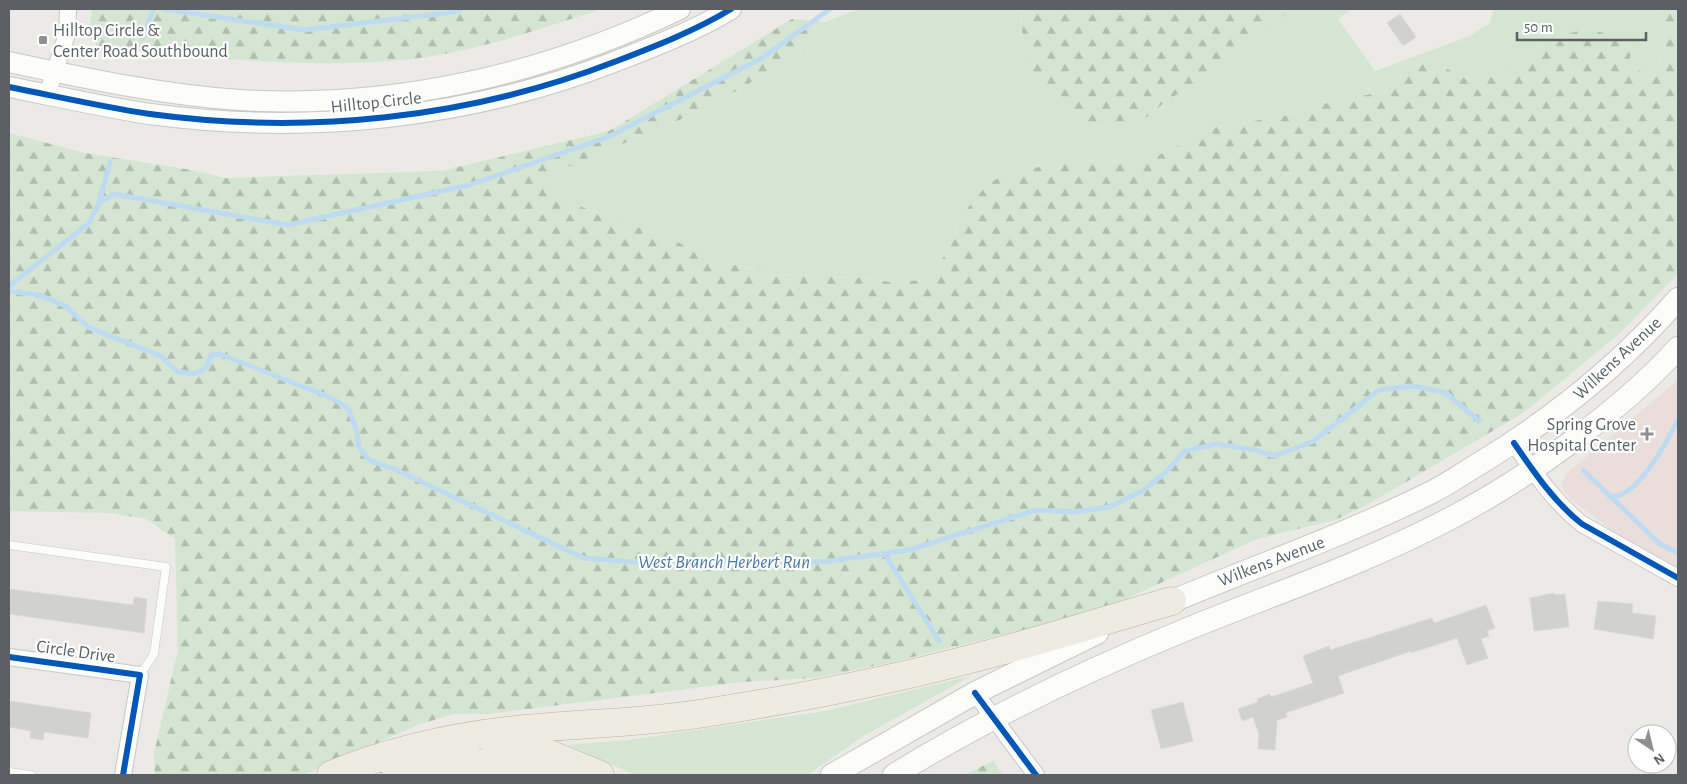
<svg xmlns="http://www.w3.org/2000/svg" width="1687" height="784" font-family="'Alegreya Sans',sans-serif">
	<defs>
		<pattern id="forest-firs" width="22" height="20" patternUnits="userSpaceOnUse" patternTransform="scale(1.25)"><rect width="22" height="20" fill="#d4e6d2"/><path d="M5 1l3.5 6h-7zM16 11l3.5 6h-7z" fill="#afbeae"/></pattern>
	</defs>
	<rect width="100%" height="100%" fill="#ebeae6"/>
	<path fill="#eadedb" d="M 1678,380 L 1678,568 L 1620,536 L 1570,499 L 1561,485 L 1566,474 Z"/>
	<path fill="#d4e6d2" d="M 859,9 L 1023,9 L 1021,22 L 1058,108 L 1101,127 L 1147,117 L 1170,98 L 1217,75 L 1292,9 L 1352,9 L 1338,19 L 1375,71 L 1470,36 L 1490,23 L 1494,9 L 1663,9 L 1665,44 L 1660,63 L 1648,74 L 1634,68 L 1629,61 L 1632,49 L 1601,32 L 1580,30 L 1547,41 L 1520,66 L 1495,77 L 1466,79 L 1442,66 L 1423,64 L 1406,68 L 1386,91 L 1327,103 L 1290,115 L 1215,127 L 1147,161 L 1109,162 L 1072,159 L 962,215 L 949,249 L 927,280 L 890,282 L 854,277 L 776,275 L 706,258 L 674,240 L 568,202 L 541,178 L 705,109 L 807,50 L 825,22 Z
		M 971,676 L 865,735 L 807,775 L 635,775 L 568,745 L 629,740 L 825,711 Z"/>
	<path fill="url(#forest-firs)" d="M 92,9 L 602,9 C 540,29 477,51 412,59 C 307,70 203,57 99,47 C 86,39 91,22 92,9 Z
		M 1023,9 L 1292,9 L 1217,75 L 1170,98 L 1147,117 L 1101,127 L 1058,108 L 1042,89 L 1031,70 L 1024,46 L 1021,22 Z
		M 1663,9 L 1678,9 L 1678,272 L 1673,279 L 1619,334 L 1523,413 L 1367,505 L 1335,520 L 1257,539 L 1099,611 L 889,663 L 815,678 L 743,682 L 489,714 L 454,714 L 420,724 L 304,775 L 155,775 L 154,753 L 178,650 L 175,539 L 146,519 L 111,513 L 9,511 L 9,133 L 85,153 L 191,170 L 226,178 L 441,171 L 609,131 L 792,19 L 825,22 L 807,50 L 705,109 L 542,178 L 568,202 L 674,240 L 706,258 L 776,275 L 854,277 L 890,282 L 927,280 L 949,249 L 962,215 L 986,186 L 1001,176 L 1072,159 L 1109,162 L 1147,161 L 1215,127 L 1290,115 L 1327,103 L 1386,91 L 1406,68 L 1424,64 L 1442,66 L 1466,79 L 1495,77 L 1520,66 L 1547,41 L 1580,30 L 1601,32 L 1632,49 L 1629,61 L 1634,68 L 1648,74 L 1660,63 L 1665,44 Z
		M 993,761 L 1003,775 L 964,775 Z"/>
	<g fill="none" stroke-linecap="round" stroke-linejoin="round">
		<path stroke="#bedbf2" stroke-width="5" d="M 164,9 L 304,30 L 454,12 L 461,9
			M 143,38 L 153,9
			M 99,203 L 110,162
			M 9,286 L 89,223 L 99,203 L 114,194 L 288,225 L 469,185 L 608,137 L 762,58 L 830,9
			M 9,291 L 42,296 L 65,306 L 90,328 L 161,356 L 176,371 L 194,374 L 206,368 L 211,355 L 220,354 L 332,398 L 349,409 L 357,432 L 359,447 L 369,460 L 394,469 L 584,558 L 659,564 L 716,561 L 822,562 L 909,550 L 1036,510 L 1075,512 L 1109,507 L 1144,490 L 1166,472 L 1185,451 L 1216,444 L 1256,450 L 1274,456 L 1312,442 L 1379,390 L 1413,386 L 1446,393 L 1479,421
			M 1583,470 L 1660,544 L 1678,553
			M 1609,496 C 1636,502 1668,439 1678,420
			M 884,553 L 939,641"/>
	</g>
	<path fill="#d1d1cf" stroke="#dad9d6" d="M 1400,14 L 1416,37 L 1403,46 L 1387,23 Z
		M 9,589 L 133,605 L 134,597 L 147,599 L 144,633 L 9,614 Z
		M 1554,593 L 1555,595 L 1565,594 L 1569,627 L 1534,631 L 1530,598 Z
		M 1598,601 L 1633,604 L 1632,613 L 1656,616 L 1653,639 L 1594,629 Z
		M 1486,605 L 1495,628 L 1487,631 L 1489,636 L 1481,639 L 1488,658 L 1467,665 L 1457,638 L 1411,653 L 1411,651 L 1338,676 L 1344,693 L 1286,713 L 1287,717 L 1277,720 L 1275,750 L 1258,749 L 1259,734 L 1253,717 L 1242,721 L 1238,709 L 1258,702 L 1257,699 L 1270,694 L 1271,697 L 1313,683 L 1303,656 L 1329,646 L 1330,650 L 1432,618 L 1434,623 Z
		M 9,701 L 91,713 L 88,738 L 44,732 L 43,740 L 30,738 L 31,731 L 9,727 Z
		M 1183,702 L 1193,741 L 1161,749 L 1151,710 Z"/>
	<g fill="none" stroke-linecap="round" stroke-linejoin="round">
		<g stroke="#c8c8c8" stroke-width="9">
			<path id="service" d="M 9,545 L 166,567 L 154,654 L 140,675
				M 9,772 L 31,775"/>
		</g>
		<g stroke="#c8c8c8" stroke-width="18">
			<path id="minor" d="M 47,95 L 67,34 L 68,9
				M 1514,443 C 1534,472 1554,502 1582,524 L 1678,578
				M 9,657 L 140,675 L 123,775
				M 975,693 L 1036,775"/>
		</g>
		<g stroke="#c8c8c8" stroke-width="22">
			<path id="tertiary" d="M 9,62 C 85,78 162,95 240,100 C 392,109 543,75 680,9
				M 9,87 C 55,96 103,107 150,114 C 306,135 467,119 614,62 C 653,47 695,31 731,9"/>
		</g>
		<g stroke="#c8c8c7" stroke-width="24">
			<path id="secondary" d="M 1156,608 C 1248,569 1343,536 1432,492 C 1448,484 1462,474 1477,465 C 1553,419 1620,365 1678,299
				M 832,775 L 975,693 L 1097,633
				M 894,775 C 986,718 1085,671 1185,630 C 1273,594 1366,563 1451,518 C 1526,479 1621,411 1678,348"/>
		</g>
		<g stroke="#bfb296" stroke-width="29">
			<path id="motorway" d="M 495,744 L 537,749 L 600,775
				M 331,775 C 387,752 447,738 507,731 C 573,723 639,724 705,713 C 802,698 898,679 993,653 C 1053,637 1112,618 1172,601
				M 396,775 C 444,758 500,760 548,775"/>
		</g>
		<use href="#service" stroke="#fcfcfb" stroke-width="8"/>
		<use href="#minor" stroke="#fcfcfb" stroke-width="16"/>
		<use href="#tertiary" stroke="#fcfcfb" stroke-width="20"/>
		<use href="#secondary" stroke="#fcfcfb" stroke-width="22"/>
		<use href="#motorway" stroke="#eeebe2" stroke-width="28"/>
		<g stroke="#fff" stroke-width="9">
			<path id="cycleway" d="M 9,87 C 55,96 103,107 150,114 C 306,135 467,119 614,62 C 653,47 695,31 731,9
				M 1514,443 C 1534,472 1554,502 1582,524 L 1678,578
				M 9,657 L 140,675 L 123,775
				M 975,693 L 1036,775"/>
		</g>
		<use href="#cycleway" stroke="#0057b8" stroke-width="6"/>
	</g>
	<g fill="#8e9091" stroke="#fff" stroke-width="2">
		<rect x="38" y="35" width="10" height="10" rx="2.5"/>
		<path d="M1644.5 426.5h5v5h5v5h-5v5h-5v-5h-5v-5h5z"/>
	</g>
	<g text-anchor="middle" stroke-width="4.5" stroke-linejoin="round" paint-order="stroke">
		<g font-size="18" fill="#5c5f63" stroke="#fff" text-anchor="start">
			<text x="53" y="36">Hilltop Circle &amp;<tspan x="53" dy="21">Center Road Southbound</tspan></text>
			<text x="1636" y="430" text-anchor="end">Spring Grove<tspan x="1636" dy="21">Hospital Center</tspan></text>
		</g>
		<g font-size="18" fill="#5c5f63" stroke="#fff">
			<text transform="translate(376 102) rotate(-6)" y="6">Hilltop Circle</text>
			<text transform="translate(1617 358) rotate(-43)" y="6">Wilkens Avenue</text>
			<text transform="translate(1271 561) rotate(-21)" y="6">Wilkens Avenue</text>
			<text transform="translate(76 651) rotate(8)" y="6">Circle Drive</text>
		</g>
		<g font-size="19" font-style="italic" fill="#4977a7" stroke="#fff">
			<text x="724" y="568">West Branch Herbert Run</text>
		</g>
	</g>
	<rect width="1687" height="784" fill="none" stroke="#5c5f63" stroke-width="20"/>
	<g transform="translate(1652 749) rotate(145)"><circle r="24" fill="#ffffff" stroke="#bebfc1"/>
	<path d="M0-4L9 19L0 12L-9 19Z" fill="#8e9091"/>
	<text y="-8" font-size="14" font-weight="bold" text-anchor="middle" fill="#5c5f63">N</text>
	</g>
	<path d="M1517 32v8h129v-8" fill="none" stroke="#5c5f63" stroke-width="2.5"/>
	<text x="1524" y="32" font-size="15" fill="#5c5f63" stroke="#ffffff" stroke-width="4" paint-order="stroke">50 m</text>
</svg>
